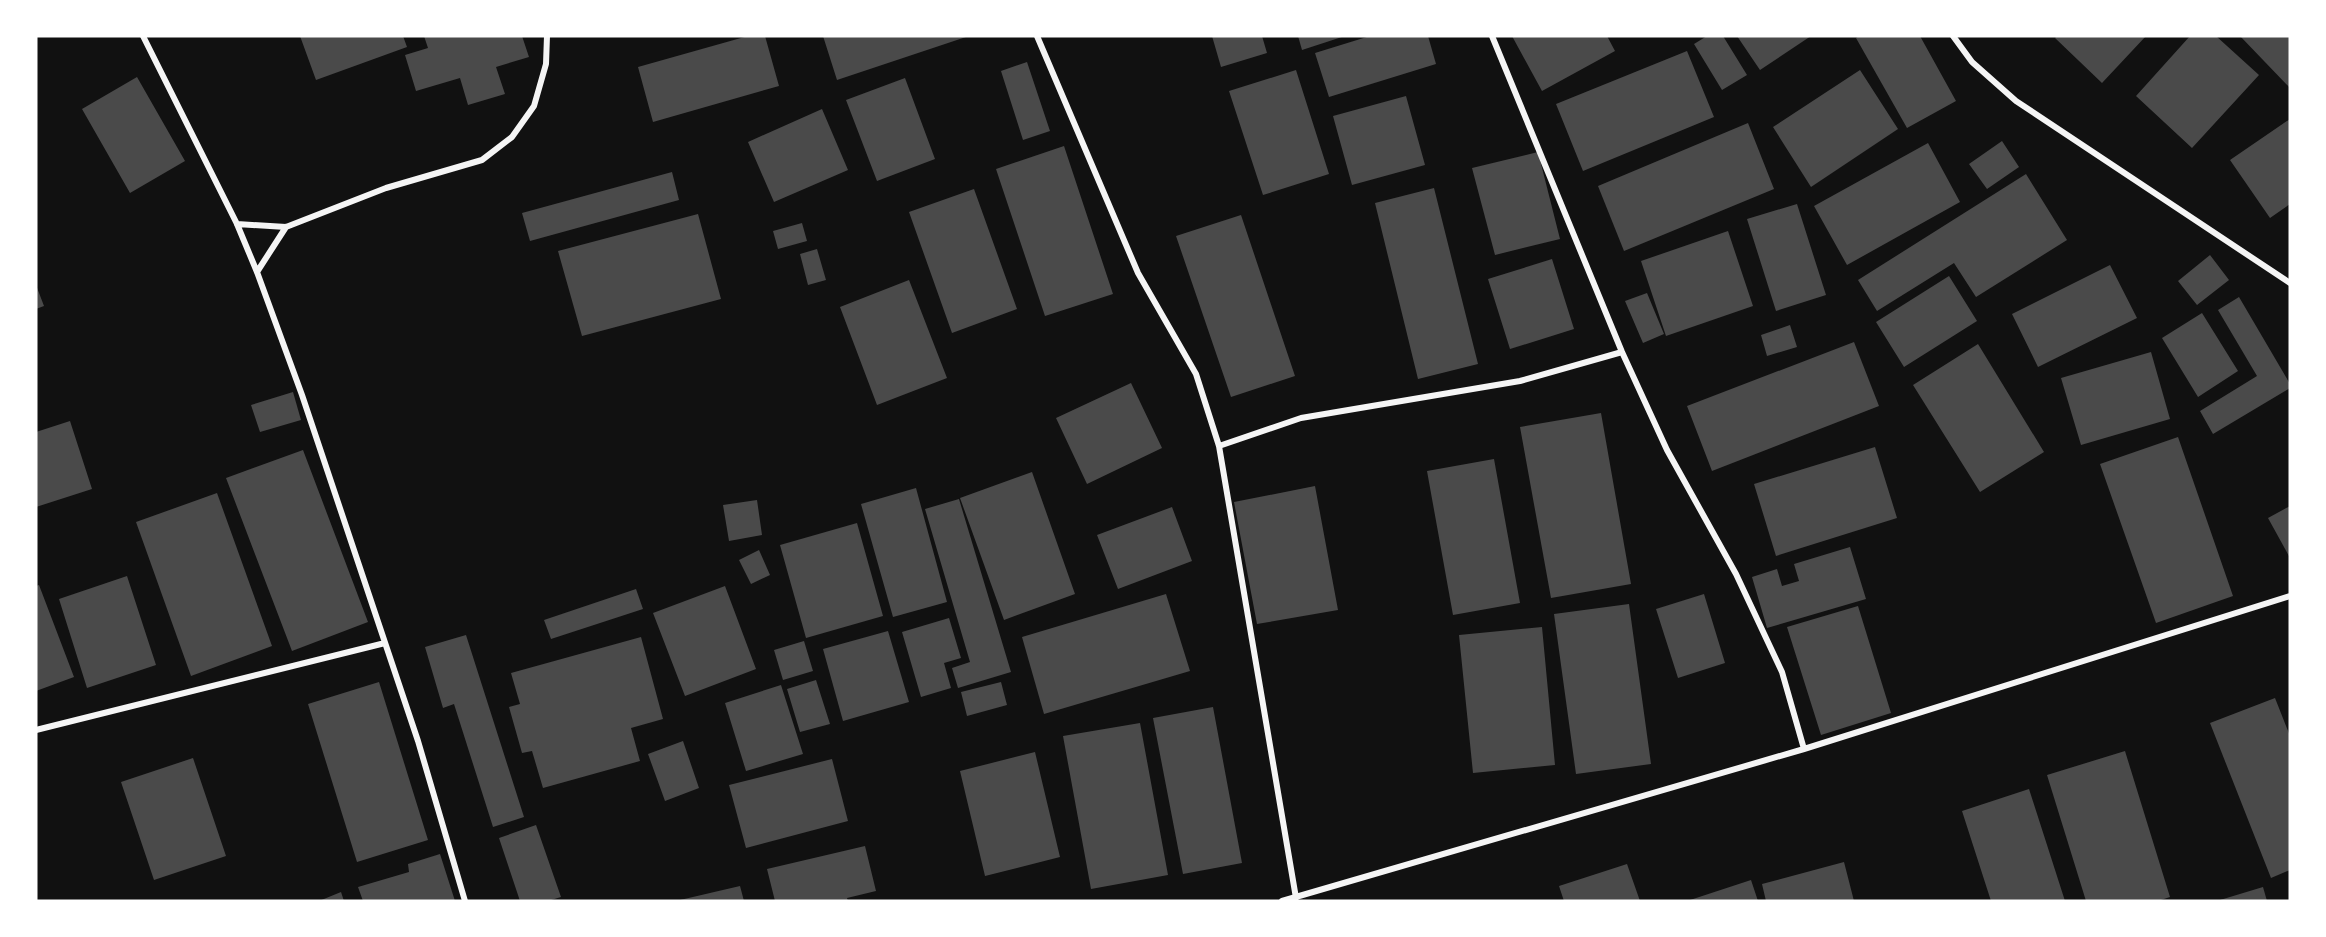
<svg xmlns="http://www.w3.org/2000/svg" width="2326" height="937" font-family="'PT Sans Narrow',sans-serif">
	<rect width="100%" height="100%" fill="#111"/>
	<path fill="#4a4a4a" d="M 300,36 L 403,36 L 407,47 L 316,80 Z
		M 424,36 L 522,36 L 529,57 L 496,67 L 505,94 L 468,105 L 460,78 L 416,91 L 405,55 L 428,48 Z
		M 748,36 L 765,36 L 779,86 L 653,122 L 638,67 Z
		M 823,36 L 969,36 L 837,80 Z
		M 1212,36 L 1262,36 L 1267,53 L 1221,67 Z
		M 1298,36 L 1345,36 L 1302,50 Z
		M 1370,36 L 1428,36 L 1436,64 L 1329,97 L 1315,53 Z
		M 1512,36 L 1607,36 L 1615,51 L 1542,91 Z
		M 1707,36 L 1723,36 L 1747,75 L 1722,90 L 1694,44 Z
		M 1737,36 L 1811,36 L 1760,70 Z
		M 1859,36 L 1920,36 L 1956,101 L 1907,128 L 1856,38 Z
		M 2057,36 L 2146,36 L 2102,83 L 2055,38 Z
		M 2190,36 L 2216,36 L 2259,75 L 2192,148 L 2136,96 Z
		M 2240,36 L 2290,36 L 2290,88 Z
		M 1687,51 L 1714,117 L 1583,171 L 1556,104 Z
		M 1027,62 L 1050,131 L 1023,140 L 1001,71 Z
		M 1296,70 L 1329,174 L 1263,195 L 1229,91 Z
		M 1860,70 L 1898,129 L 1811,187 L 1773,127 Z
		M 137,77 L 185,161 L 130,193 L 82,109 Z
		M 905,78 L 935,159 L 877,181 L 846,100 Z
		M 1406,96 L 1425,165 L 1352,185 L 1333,116 Z
		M 822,109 L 848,170 L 774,202 L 748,142 Z
		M 2290,119 L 2290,204 L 2270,218 L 2230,160 Z
		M 1748,123 L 1774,189 L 1624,251 L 1598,186 Z
		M 2002,141 L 2019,167 L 1987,189 L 1969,164 Z
		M 1928,143 L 1960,202 L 1847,265 L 1814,206 Z
		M 1064,146 L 1113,294 L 1045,316 L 996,169 Z
		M 1538,152 L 1560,239 L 1495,255 L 1472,168 Z
		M 672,172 L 679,200 L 530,241 L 522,213 Z
		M 2026,174 L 2067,240 L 1976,297 L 1954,263 L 1877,311 L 1858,280 Z
		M 1434,188 L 1478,364 L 1418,379 L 1375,203 Z
		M 974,189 L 1017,309 L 952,333 L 909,212 Z
		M 1797,204 L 1826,295 L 1776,311 L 1747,219 Z
		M 698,214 L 721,299 L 582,336 L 558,251 Z
		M 1241,215 L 1295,376 L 1231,397 L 1176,236 Z
		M 802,223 L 807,241 L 778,249 L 773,231 Z
		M 1728,231 L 1753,306 L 1666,336 L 1641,261 Z
		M 817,249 L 826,280 L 808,285 L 800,254 Z
		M 2210,255 L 2229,280 L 2197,305 L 2178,281 Z
		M 1552,259 L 1574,329 L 1510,349 L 1488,279 Z
		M 2110,265 L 2137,318 L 2038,367 L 2012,314 Z
		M 1949,276 L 1977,321 L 1904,367 L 1876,322 Z
		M 909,280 L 947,378 L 877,405 L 840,307 Z
		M 36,285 L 44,306 L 36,309 Z
		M 1647,293 L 1664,334 L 1643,343 L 1625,301 Z
		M 2239,297 L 2290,384 L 2290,388 L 2213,434 L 2200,411 L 2257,376 L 2218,310 Z
		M 2202,313 L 2238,371 L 2198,397 L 2162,338 Z
		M 1790,325 L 1797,347 L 1767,356 L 1761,335 Z
		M 1854,342 L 1879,406 L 1712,471 L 1687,406 Z
		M 1978,344 L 2044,452 L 1980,492 L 1913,385 Z
		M 2151,352 L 2170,419 L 2081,445 L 2061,378 Z
		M 1131,383 L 1162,448 L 1087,484 L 1056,418 Z
		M 293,392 L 301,420 L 260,432 L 251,405 Z
		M 1601,413 L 1631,584 L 1551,598 L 1520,427 Z
		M 70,421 L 92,489 L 36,507 L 36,432 Z
		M 2178,437 L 2233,596 L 2156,623 L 2100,464 Z
		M 1875,447 L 1897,518 L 1776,556 L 1754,484 Z
		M 303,450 L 368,622 L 292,651 L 226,478 Z
		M 1494,459 L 1520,603 L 1453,615 L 1427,471 Z
		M 1032,472 L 1075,594 L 1004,620 L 960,498 Z
		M 1315,486 L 1338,610 L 1257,624 L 1234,502 Z
		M 916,488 L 947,602 L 893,617 L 861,504 Z
		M 217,493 L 272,646 L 191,676 L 136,522 Z
		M 959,499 L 1011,672 L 958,688 L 952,668 L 970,662 L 925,509 Z
		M 757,500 L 762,535 L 729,541 L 723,505 Z
		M 2290,506 L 2290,558 L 2268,518 Z
		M 1172,507 L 1192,561 L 1118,589 L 1097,535 Z
		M 857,523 L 883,616 L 806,638 L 780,545 Z
		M 1850,547 L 1866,599 L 1767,628 L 1752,577 L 1777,569 L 1782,586 L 1799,581 L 1794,564 Z
		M 759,550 L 770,575 L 751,584 L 739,560 Z
		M 127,576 L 156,665 L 87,688 L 59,599 Z
		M 39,585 L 74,677 L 36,691 L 36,586 Z
		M 725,586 L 756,669 L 685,696 L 653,613 Z
		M 636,589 L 643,609 L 551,639 L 544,620 Z
		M 1166,594 L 1190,671 L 1044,714 L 1022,637 Z
		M 1704,594 L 1725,663 L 1678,678 L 1656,609 Z
		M 1629,604 L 1651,764 L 1576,774 L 1554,614 Z
		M 1858,606 L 1891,713 L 1821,735 L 1787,627 Z
		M 949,618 L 961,658 L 944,663 L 951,688 L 921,697 L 902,632 Z
		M 1542,627 L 1555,765 L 1473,773 L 1459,635 Z
		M 888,631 L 909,702 L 843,721 L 823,649 Z
		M 466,635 L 524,817 L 493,827 L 454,704 L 443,708 L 425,647 Z
		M 641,637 L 663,719 L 631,728 L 640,761 L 543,788 L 532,751 L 522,753 L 509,707 L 520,704 L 511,673 Z
		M 804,641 L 813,671 L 783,680 L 774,650 Z
		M 816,680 L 830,724 L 800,732 L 787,689 Z
		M 379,682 L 428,840 L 357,862 L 308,704 Z
		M 1001,682 L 1007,705 L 967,716 L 961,692 Z
		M 781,685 L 803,754 L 746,771 L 725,703 Z
		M 2275,698 L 2290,736 L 2290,870 L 2271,878 L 2210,723 Z
		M 1213,707 L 1242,863 L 1183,874 L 1153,718 Z
		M 1140,723 L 1168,875 L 1091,889 L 1063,736 Z
		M 683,741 L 699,788 L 665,801 L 648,754 Z
		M 2125,751 L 2170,897 L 2158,901 L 2086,901 L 2047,775 Z
		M 1035,752 L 1060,857 L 985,876 L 960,771 Z
		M 193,758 L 226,856 L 154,880 L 121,782 Z
		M 832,759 L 848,821 L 746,848 L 729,785 Z
		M 2029,789 L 2065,901 L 1991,901 L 1962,811 Z
		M 536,825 L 561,897 L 548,901 L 520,901 L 499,838 Z
		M 865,846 L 876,891 L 847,898 L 848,901 L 775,901 L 767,869 Z
		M 440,854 L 455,901 L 363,901 L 358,887 L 409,872 L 408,864 Z
		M 1844,862 L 1854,901 L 1766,901 L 1762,884 Z
		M 1627,864 L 1640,901 L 1564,901 L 1559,886 Z
		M 1751,880 L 1758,901 L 1687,901 Z
		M 740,886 L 744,901 L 680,901 L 680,900 Z
		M 2263,887 L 2267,901 L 2220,901 L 2220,900 Z
		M 341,892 L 344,901 L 319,901 Z"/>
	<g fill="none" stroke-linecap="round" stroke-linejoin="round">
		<path stroke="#f5f5f5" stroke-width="6" d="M 143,36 L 237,224 L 257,272 L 302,395 L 418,741 L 465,901
			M 1037,36 L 1138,273 L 1196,374 L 1219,446 L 1296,898
			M 1492,36 L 1622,352 L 1667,450 L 1736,574 L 1782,672 L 1804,749
			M 1953,36 L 1972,62 L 2016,101 L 2290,283
			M 237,224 L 286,227 L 386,188 L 482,160 L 512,137 L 534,106 L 546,64 L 547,36
			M 257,272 L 286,227
			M 1219,446 L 1301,418 L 1520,381 L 1622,352
			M 36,730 L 385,643
			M 1282,901 L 1804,749 L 2290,596"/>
	</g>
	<rect width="2326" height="937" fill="none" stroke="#ffffff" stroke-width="75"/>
</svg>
